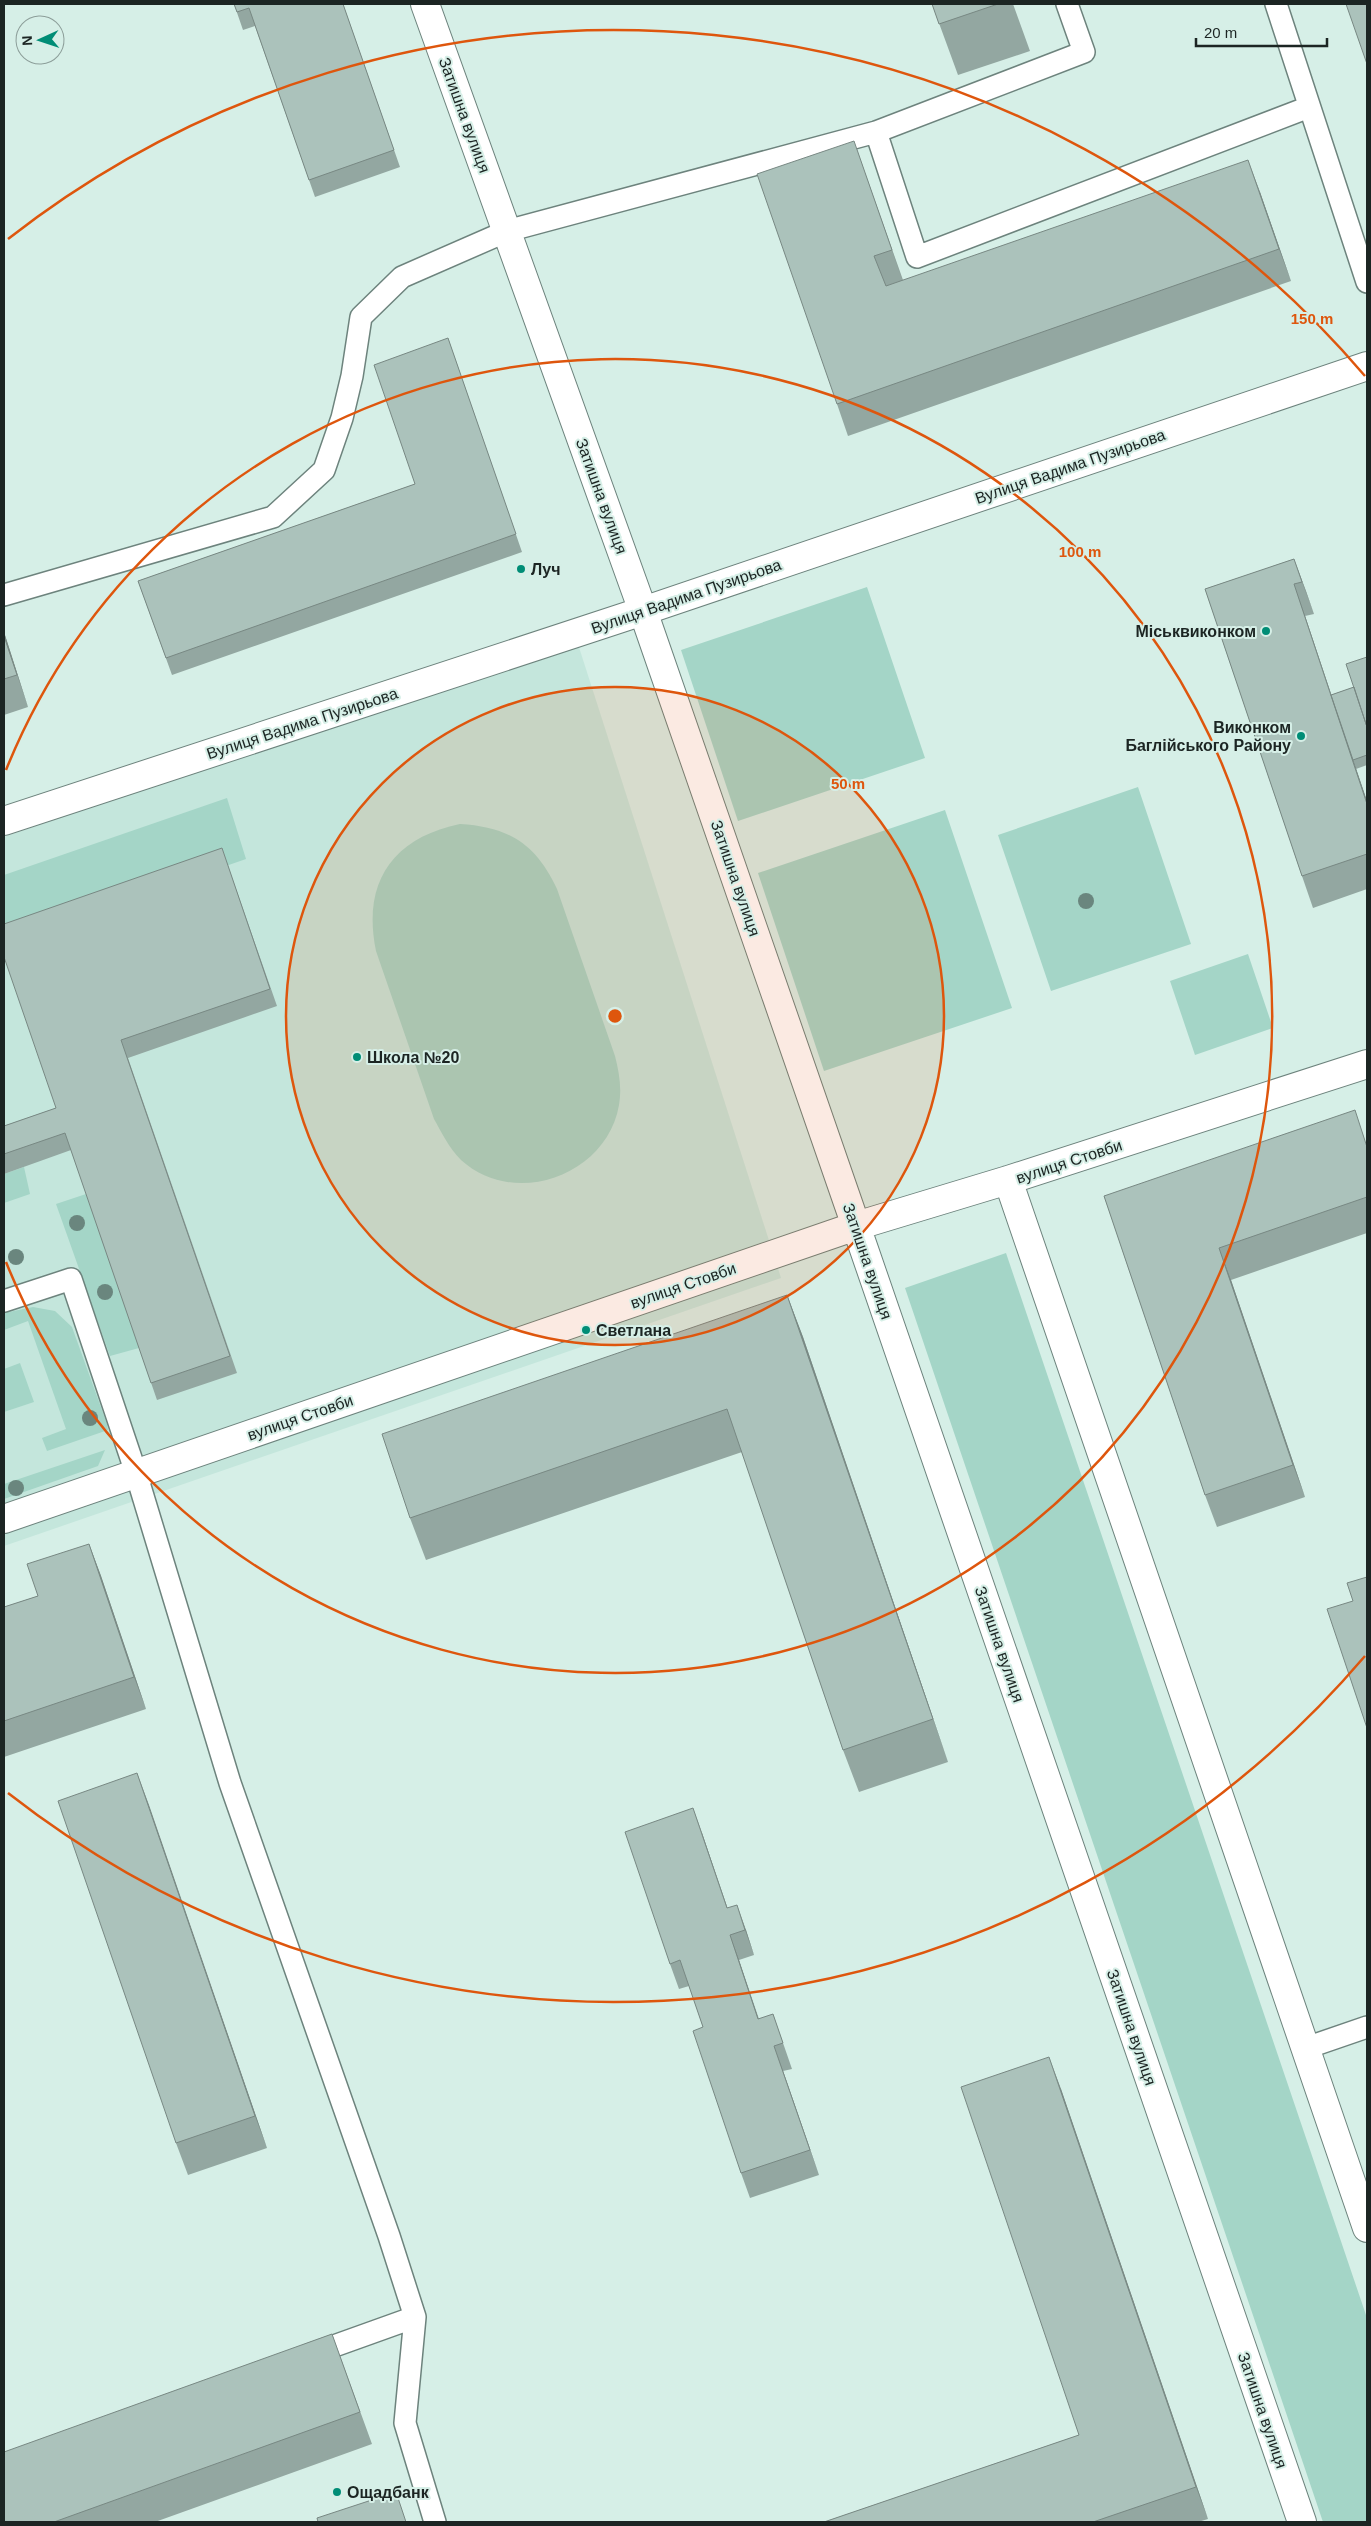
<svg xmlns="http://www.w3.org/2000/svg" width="1371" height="2526" font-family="Helvetica,sans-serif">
	<rect width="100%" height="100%" fill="#d6efe7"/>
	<path fill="#c4e6dc" d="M 577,641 L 781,1278 L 4,1546 L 4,837 Z"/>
	<path fill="#a4d5c7" d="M 867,587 L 925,758 L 738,821 L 681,650 Z
		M 1138,787 L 1191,944 L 1051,991 L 998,835 Z
		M 227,798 L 246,859 L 4,943 L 4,875 Z
		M 945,810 L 1012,1008 L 824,1071 L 758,873 Z
		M 460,824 C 509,827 536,844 557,889 L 615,1056 C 619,1072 622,1088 619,1105 C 607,1175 515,1209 461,1160 C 449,1148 442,1133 434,1119 L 376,951 C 362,883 392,838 460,824 Z
		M 1248,954 L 1273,1028 L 1195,1055 L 1170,981 Z
		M 24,1167 L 30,1194 L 4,1203 L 4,1174 Z
		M 86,1194 L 139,1348 L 110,1356 L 56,1204 Z
		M 1006,1253 L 1367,2318 L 1367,2522 L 1323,2522 L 905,1288 Z
		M 33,1307 L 55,1311 L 72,1327 L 107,1424 L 108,1430 L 47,1451 L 42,1438 L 66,1429 L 28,1321 L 4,1330 L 4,1313 Z
		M 20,1363 L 34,1402 L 4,1412 L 4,1369 Z
		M 105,1450 L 98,1466 L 4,1499 L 4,1484 Z"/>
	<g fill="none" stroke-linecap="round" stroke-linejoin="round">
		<g stroke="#6d837d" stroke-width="24">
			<path id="service" d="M 1276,4 L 1367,282
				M 876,132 L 917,257 L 1309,107
				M 4,595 L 273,517 L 324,470 L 342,418 L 352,376 L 361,317 L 402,277 L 507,231 L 876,132 L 1084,52 L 1067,4
				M 4,1301 L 71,1279 L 136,1473 L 230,1783 L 389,2236 L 415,2317 L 405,2423 L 435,2522
				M 1306,2048 L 1367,2027
				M 309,2355 L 415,2317"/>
		</g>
		<g stroke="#6d837d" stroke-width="30">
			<path id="pedestrian" d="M 643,611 L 856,1226"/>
		</g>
		<g stroke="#6d837d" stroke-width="30">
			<path id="minor" d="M 425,4 L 643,611
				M 1008,1180 L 1367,2228
				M 856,1226 L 1302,2522
				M 4,1519 L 856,1226 L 1008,1180 L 1367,1064"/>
		</g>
		<g stroke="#6d837d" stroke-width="30">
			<path id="tertiary" d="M 4,821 L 643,611 L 1367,366"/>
		</g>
		<use href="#service" stroke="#fff" stroke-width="21"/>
		<use href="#pedestrian" stroke="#fff" stroke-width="28"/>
		<use href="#minor" stroke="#fff" stroke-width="28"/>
		<use href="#tertiary" stroke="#fff" stroke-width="28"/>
	</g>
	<g fill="#6a867e">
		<circle cx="1086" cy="901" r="8"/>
		<circle cx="77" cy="1223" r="8"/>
		<circle cx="16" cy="1257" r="8"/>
		<circle cx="105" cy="1292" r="8"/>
		<circle cx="90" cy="1418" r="8"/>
		<circle cx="16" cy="1488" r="8"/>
	</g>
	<path fill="#93a7a1" d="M 234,4 L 343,4 L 400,167 L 315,197 L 255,26 L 243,30 Z
		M 932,4 L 1013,4 L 1030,51 L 958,75 Z
		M 865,173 L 903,280 L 1260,192 L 1291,281 L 848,436 L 837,404 Z
		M 448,338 L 522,552 L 172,675 L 138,581 L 415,484 Z
		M 1294,559 L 1314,614 L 1305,616 L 1331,695 L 1354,687 L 1367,657 L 1367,765 L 1356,769 L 1367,801 L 1367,889 L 1313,908 L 1302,876 L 1205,589 Z
		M 4,632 L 28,707 L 4,715 Z
		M 228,866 L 277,1006 L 128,1058 L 237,1373 L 157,1400 L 71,1150 L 4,1174 L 4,1126 L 56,1108 Z
		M 1367,1144 L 1367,1233 L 1231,1280 L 1305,1497 L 1217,1527 L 1205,1495 L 1104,1196 Z
		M 787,1295 L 803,1337 L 948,1762 L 859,1792 L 843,1750 L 742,1452 L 426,1560 L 410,1518 Z
		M 89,1544 L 101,1576 L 146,1709 L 4,1757 L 4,1607 L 38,1596 Z
		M 137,1773 L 267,2148 L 188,2175 L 176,2143 Z
		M 702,1833 L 727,1908 L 746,1930 L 754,1955 L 739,1960 L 759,2019 L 773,2014 L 792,2069 L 783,2071 L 819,2175 L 750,2198 L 741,2173 L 703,2027 L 689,1986 L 679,1989 L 670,1964 Z
		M 1061,2089 L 1208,2519 L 1198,2522 L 824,2522 L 1079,2435 Z
		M 332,2334 L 372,2444 L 155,2522 L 4,2522 Z"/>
	<path fill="#788883" d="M 854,141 L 865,173 L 903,282 L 892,250 Z
		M 1248,160 L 1260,192 L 1291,281 L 1279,249 Z
		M 1294,559 L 1306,591 L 1314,614 L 1302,582 Z
		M 1294,584 L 1305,616 L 1367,801 L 1367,804 Z
		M 4,632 L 28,707 L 4,636 Z
		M 1219,1248 L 1231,1280 L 1305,1497 L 1293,1465 Z
		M 787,1295 L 803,1337 L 948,1762 L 933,1719 Z
		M 89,1544 L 101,1576 L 146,1709 L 134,1677 Z
		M 137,1773 L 149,1805 L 267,2148 L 255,2116 Z
		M 693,1808 L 702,1833 L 736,1933 L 727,1908 Z
		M 737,1905 L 746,1930 L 754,1955 L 745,1930 Z
		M 730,1935 L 739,1960 L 767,2045 L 758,2019 Z
		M 774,2046 L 783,2071 L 819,2175 L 810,2150 Z
		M 1049,2057 L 1061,2089 L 1208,2519 L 1196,2487 Z"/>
	<path fill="#abc2bb" stroke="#788883" d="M 234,4 L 343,4 L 394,150 L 309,180 L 249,8 L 237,12 Z
		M 932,4 L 998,4 L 939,24 Z
		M 1346,4 L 1367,4 L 1367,64 Z
		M 854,141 L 892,250 L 874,256 L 886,286 L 1248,160 L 1279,249 L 837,404 L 757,174 Z
		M 448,338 L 516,534 L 166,658 L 138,581 L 415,484 L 374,365 Z
		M 1294,559 L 1302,582 L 1294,584 L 1367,804 L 1367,854 L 1302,876 L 1205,589 Z
		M 4,636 L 17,675 L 4,679 Z
		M 1367,657 L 1367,727 L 1346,664 Z
		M 1354,687 L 1367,727 L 1367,755 L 1353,760 L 1331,695 Z
		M 222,848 L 270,989 L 121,1040 L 230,1356 L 151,1383 L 65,1133 L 4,1154 L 4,1126 L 56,1108 L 4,957 L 4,924 Z
		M 1355,1110 L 1367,1147 L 1367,1197 L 1219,1248 L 1293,1465 L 1205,1495 L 1104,1196 Z
		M 787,1295 L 933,1719 L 843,1750 L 727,1409 L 410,1518 L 382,1434 Z
		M 89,1544 L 134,1677 L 4,1721 L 4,1607 L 38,1596 L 27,1564 Z
		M 1367,1577 L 1367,1728 L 1327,1609 L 1353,1601 L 1347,1583 Z
		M 137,1773 L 255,2116 L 176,2143 L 58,1801 Z
		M 693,1808 L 727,1908 L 737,1905 L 745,1930 L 730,1935 L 758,2019 L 773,2014 L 783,2043 L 774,2046 L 810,2150 L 741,2173 L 693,2031 L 703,2027 L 680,1960 L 670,1964 L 625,1832 Z
		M 1049,2057 L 1196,2487 L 1093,2522 L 824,2522 L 1079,2435 L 961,2087 Z
		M 332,2334 L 360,2412 L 54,2522 L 4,2522 L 4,2452 Z
		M 396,2492 L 406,2522 L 318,2522 L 317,2518 Z"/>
	<circle cx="615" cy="1016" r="329" fill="#de560d" fill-opacity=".12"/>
	<g fill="none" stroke="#de560d" stroke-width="2.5">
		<circle cx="615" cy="1016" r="329"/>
		<path d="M6 770A657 657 0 1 1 6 1262"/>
		<path d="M1365 1656A986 986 0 0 1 8 1793M8 239A986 986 0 0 1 1365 376"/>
	</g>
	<g fill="#008d76" stroke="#d6efe7" stroke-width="2">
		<circle cx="521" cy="569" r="5"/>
		<circle cx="1266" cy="631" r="5"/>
		<circle cx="1301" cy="736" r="5"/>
		<circle cx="357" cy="1057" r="5"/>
		<circle cx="586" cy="1330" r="5"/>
		<circle cx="337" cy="2492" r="5"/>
	</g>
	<g text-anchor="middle" stroke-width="4" stroke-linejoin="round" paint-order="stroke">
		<g font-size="16" fill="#1c2523" stroke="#d6efe7">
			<text transform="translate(465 115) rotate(70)" y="6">Затишна вулиця</text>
			<text transform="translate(1070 466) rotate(-19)" y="6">Вулиця Вадима Пузирьова</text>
			<text transform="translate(602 496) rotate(70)" y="6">Затишна вулиця</text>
			<text transform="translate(686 596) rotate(-19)" y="6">Вулиця Вадима Пузирьова</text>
			<text transform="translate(302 723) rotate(-18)" y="6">Вулиця Вадима Пузирьова</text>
			<text transform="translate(736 878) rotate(71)" y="6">Затишна вулиця</text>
			<text transform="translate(1069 1161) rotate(-18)" y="6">вулиця Стовби</text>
			<text transform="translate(868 1261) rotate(71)" y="6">Затишна вулиця</text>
			<text transform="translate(683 1285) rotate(-19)" y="6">вулиця Стовби</text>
			<text transform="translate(300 1417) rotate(-19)" y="6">вулиця Стовби</text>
			<text transform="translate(1000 1644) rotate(71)" y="6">Затишна вулиця</text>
			<text transform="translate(1132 2027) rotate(71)" y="6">Затишна вулиця</text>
			<text transform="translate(1263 2410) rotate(71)" y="6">Затишна вулиця</text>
		</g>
		<g font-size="16" font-weight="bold" fill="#1c2523" stroke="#d6efe7" text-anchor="start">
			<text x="531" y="575">Луч</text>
			<text x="1256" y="637" text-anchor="end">Міськвиконком</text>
			<text x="1291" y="733" text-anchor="end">Виконком<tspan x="1291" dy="18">Баглійського Району</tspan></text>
			<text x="367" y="1063">Школа №20</text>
			<text x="596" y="1336">Светлана</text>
			<text x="347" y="2498">Ощадбанк</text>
		</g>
	</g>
	<circle cx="615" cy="1016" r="8" fill="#de560d" stroke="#d6efe7" stroke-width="2.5"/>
	<g font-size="15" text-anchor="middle" font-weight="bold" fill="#de560d" stroke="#d6efe7" stroke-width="4" stroke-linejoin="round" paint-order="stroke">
		<text x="1312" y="324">150 m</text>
		<text x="1080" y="557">100 m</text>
		<text x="848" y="789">50 m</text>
	</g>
	<rect width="1371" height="2526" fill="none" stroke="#1c2523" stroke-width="10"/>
	<g transform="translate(40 40) rotate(267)"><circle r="24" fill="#d6efe7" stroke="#8c9e99"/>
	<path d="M0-4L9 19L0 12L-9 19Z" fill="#008d76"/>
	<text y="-8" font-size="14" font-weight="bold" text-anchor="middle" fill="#1c2523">N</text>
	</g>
	<path d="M1196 38v8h131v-8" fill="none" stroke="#1c2523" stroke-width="2.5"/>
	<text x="1204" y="38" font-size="15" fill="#1c2523" stroke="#d6efe7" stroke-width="4" paint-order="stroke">20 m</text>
</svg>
